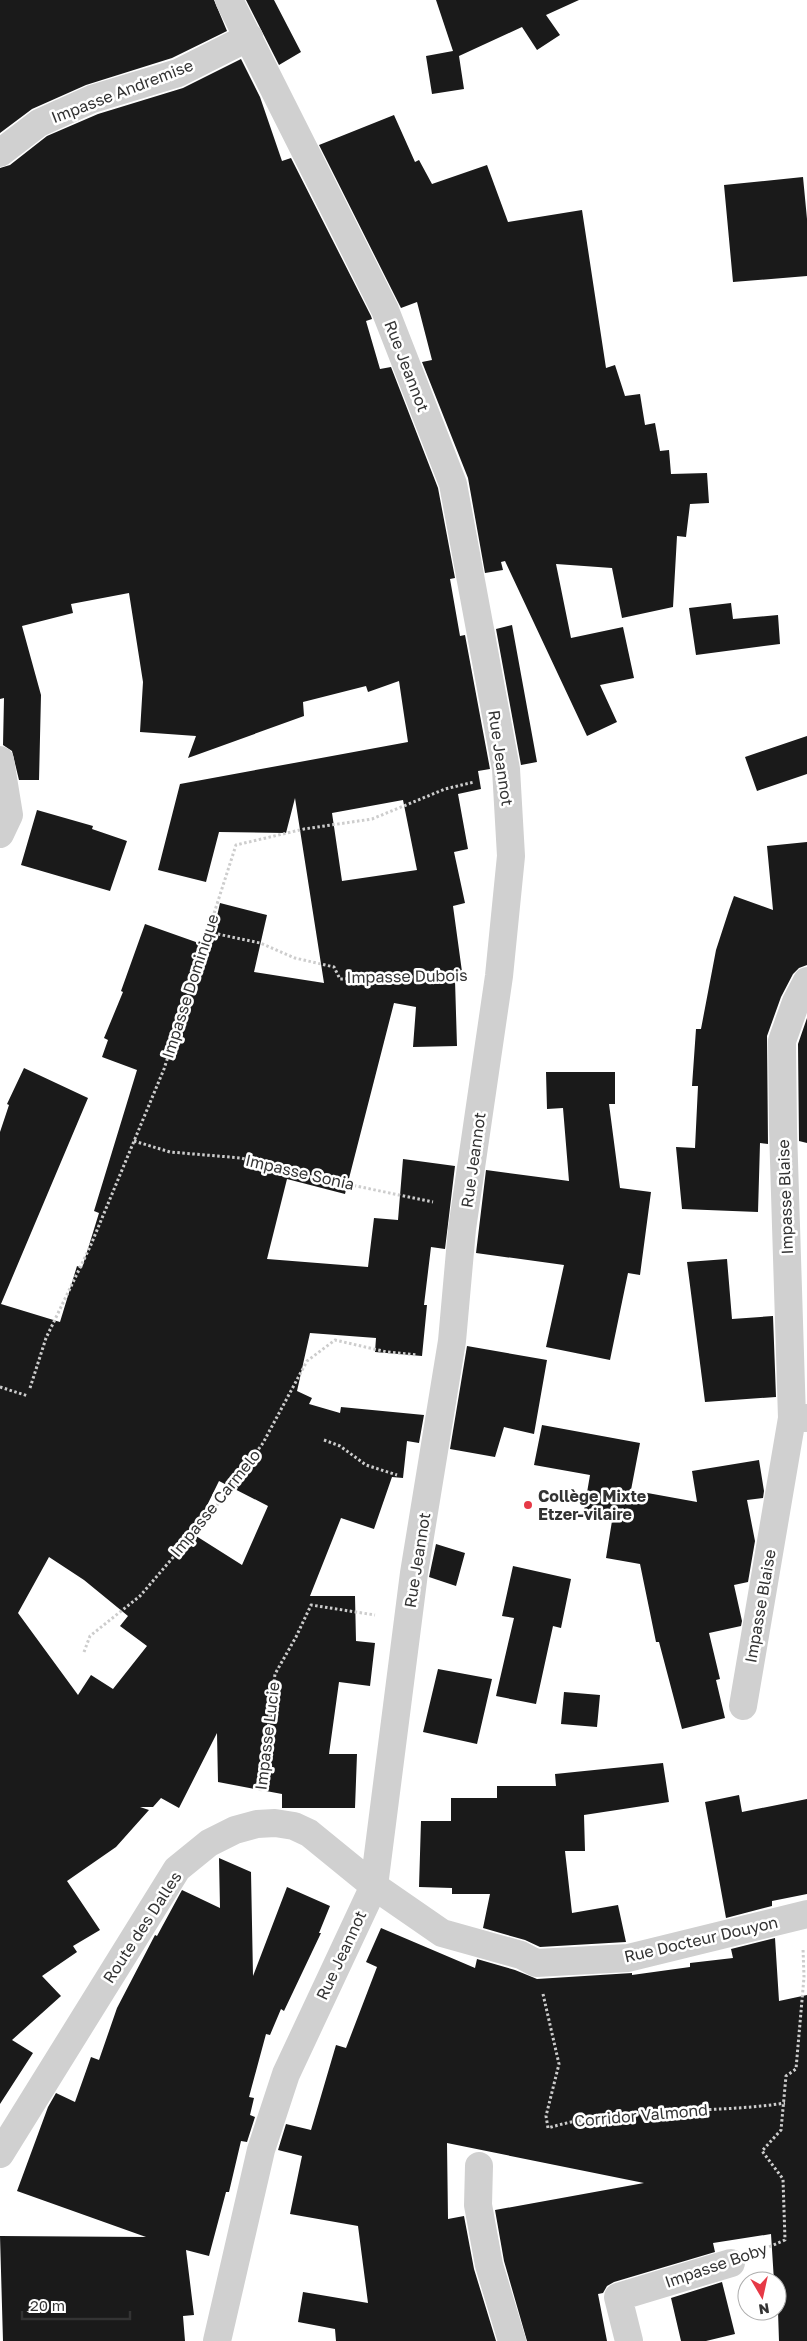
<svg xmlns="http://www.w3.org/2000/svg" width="807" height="2341" font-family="'Golos Text',sans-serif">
	<rect width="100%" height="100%" fill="#fff"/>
	<path fill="#1a1a1a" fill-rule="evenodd" d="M 0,0 L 214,0 L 227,31 L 172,58 L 86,85 L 32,109 L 0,133 Z
		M 246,0 L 274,0 L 301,52 L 279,65 Z
		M 436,0 L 579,0 L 546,15 L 560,35 L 537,50 L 522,27 L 459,56 L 464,89 L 432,94 L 426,56 L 453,51 Z
		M 241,59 L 260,97 L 282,161 L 291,158 L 371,316 L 372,319 L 366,321 L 380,369 L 391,367 L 438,488 L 455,578 L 450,579 L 460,636 L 465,635 L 490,769 L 478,771 L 481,789 L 458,794 L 468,849 L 454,852 L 465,903 L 453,906 L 463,979 L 455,980 L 457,1046 L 413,1047 L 416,1007 L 394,1003 L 345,1194 L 287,1179 L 267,1259 L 368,1267 L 374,1218 L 398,1220 L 403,1159 L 455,1166 L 445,1249 L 431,1247 L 424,1305 L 427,1305 L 422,1356 L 375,1352 L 376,1338 L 310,1333 L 297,1391 L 312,1398 L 309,1404 L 340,1413 L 341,1407 L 424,1415 L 419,1443 L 407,1441 L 403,1478 L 392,1477 L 374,1529 L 341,1518 L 310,1596 L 355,1596 L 356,1641 L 375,1643 L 370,1686 L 339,1682 L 329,1754 L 357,1754 L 355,1808 L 282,1808 L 282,1794 L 218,1782 L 217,1733 L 179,1808 L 161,1798 L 153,1807 L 140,1807 L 149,1810 L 116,1847 L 67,1881 L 100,1930 L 73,1946 L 77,1952 L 42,1976 L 61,1996 L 12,2040 L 33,2053 L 0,2104 L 0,1132 L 9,1105 L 7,1104 L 24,1068 L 88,1098 L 1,1304 L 60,1322 L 77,1266 L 82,1268 L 99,1213 L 94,1211 L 137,1070 L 102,1057 L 108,1040 L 104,1038 L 123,992 L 121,991 L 145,924 L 210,947 L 220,903 L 267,915 L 254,972 L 324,983 L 295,798 L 286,833 L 219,832 L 206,882 L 158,870 L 180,784 L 408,742 L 399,681 L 368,692 L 366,686 L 303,702 L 304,716 L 188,758 L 196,736 L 140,732 L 143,682 L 129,593 L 71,604 L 73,613 L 22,626 L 41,695 L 39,780 L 19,780 L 12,751 L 3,745 L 4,698 L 0,699 L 0,168 L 10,165 L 47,136 L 98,114 L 183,88 ZM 403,800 L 417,870 L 342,881 L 332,813 ZM 219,1481 L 268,1506 L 242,1565 L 193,1534 ZM 49,1557 L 84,1580 L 128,1616 L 120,1626 L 147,1646 L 113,1689 L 91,1675 L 78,1695 L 18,1613 Z
		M 394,115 L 415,162 L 419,160 L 432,184 L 487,165 L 508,222 L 582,210 L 606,368 L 615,365 L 625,396 L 640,394 L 645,425 L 655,423 L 660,451 L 669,450 L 671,474 L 707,473 L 709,503 L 690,504 L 686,537 L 677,536 L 673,607 L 622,618 L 612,568 L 556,564 L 571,638 L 623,627 L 634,678 L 600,685 L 617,722 L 587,736 L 505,561 L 501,562 L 503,570 L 485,573 L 468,478 L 422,362 L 432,360 L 417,302 L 401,308 L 319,145 Z
		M 803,177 L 807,219 L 807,276 L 733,282 L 724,185 Z
		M 731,603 L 733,619 L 778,615 L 780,644 L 696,655 L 689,608 Z
		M 512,625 L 537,762 L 521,765 L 496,629 Z
		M 807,736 L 807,774 L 757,791 L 745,757 Z
		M 37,810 L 93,826 L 92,829 L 127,841 L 110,891 L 21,865 Z
		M 807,842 L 807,965 L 799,968 L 793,974 L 781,997 L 767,1036 L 768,1144 L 760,1143 L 758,1212 L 682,1209 L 676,1147 L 695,1148 L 698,1086 L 692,1086 L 696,1029 L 701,1029 L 716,950 L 729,910 L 734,896 L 773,910 L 767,846 Z
		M 807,1018 L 807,1143 L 799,1141 L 798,1044 Z
		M 546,1072 L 615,1072 L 615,1104 L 609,1104 L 620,1188 L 651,1192 L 640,1275 L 628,1273 L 610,1360 L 546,1347 L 564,1265 L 476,1253 L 486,1170 L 569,1181 L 563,1108 L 547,1109 Z
		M 727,1259 L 732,1319 L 773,1316 L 776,1397 L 705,1402 L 687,1262 Z
		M 467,1346 L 547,1360 L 534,1434 L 504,1427 L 495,1457 L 450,1449 Z
		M 542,1425 L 640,1443 L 631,1490 L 697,1502 L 692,1471 L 759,1460 L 764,1491 L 763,1498 L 747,1500 L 755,1541 L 748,1582 L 734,1585 L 742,1621 L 741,1626 L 709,1633 L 720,1679 L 716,1680 L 725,1718 L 682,1729 L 659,1642 L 656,1642 L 640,1564 L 606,1558 L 612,1521 L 583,1516 L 590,1475 L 534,1465 Z
		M 436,1544 L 465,1553 L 456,1586 L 429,1577 Z
		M 513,1566 L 571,1579 L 561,1628 L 553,1626 L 536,1704 L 496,1696 L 514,1618 L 502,1616 Z
		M 438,1669 L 492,1679 L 477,1744 L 423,1732 Z
		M 564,1692 L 600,1695 L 597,1727 L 561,1724 Z
		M 663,1763 L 669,1802 L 584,1815 L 585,1851 L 565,1851 L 572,1913 L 618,1905 L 626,1942 L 540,1947 L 525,1940 L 483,1928 L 490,1894 L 452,1894 L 452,1888 L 419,1887 L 421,1821 L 451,1821 L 451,1798 L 497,1798 L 497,1786 L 556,1786 L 555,1774 Z
		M 739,1795 L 742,1812 L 807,1799 L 807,1894 L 772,1901 L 772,1906 L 726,1918 L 705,1802 Z
		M 219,1858 L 251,1872 L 253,1976 L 287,1887 L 330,1906 L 319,1933 L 321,1933 L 284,2011 L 281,2009 L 270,2035 L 266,2034 L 249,2097 L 254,2098 L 250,2115 L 255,2117 L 247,2142 L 241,2141 L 229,2192 L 226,2192 L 209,2256 L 186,2250 L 194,2315 L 183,2316 L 185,2341 L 3,2341 L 0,2236 L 146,2237 L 17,2191 L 48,2107 L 56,2093 L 75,2102 L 91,2057 L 99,2060 L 117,2008 L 155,1935 L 157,1936 L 182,1890 L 220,1908 Z
		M 381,1928 L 475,1968 L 477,1959 L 515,1970 L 537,1979 L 632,1973 L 632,1975 L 690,1967 L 690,1963 L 733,1958 L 731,1949 L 775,1938 L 779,2001 L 807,1995 L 807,2341 L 779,2341 L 777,2281 L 774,2281 L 771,2234 L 713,2243 L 715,2252 L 614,2282 L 607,2286 L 603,2293 L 598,2294 L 607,2341 L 527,2341 L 504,2261 L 495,2210 L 644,2183 L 447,2143 L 448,2219 L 464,2216 L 474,2269 L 496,2341 L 336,2341 L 335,2329 L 298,2322 L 303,2292 L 368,2303 L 358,2226 L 290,2214 L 302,2156 L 278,2150 L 286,2124 L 311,2130 L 336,2045 L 346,2048 L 377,1967 L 366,1962 Z
		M 722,2282 L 735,2334 L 706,2341 L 681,2341 L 671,2298 Z"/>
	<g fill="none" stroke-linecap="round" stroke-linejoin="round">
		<path stroke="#cdcdcd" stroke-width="3" stroke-dasharray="2.5 2.5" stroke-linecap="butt" d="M 208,932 L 260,943 L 295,958 L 334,967 L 340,979 L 466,975
			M 134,1141 L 170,1152 L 241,1158 L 303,1175 L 433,1202
			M 0,1387 L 28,1396
			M 30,1388 L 46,1338 L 90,1247 L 164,1069 L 236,845 L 304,829 L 372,819 L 445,789 L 474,782
			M 324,1440 L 340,1446 L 366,1465 L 397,1475
			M 84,1652 L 90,1636 L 140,1596 L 211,1513 L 263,1443 L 307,1361 L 335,1340 L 387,1352 L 417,1355
			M 260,1791 L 275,1674 L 296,1637 L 311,1605 L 375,1615
			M 543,1994 L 559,2064 L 546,2116 L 548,2128 C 624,2105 707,2115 785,2103
			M 760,2251 L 785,2240 L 783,2179 L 762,2151 L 781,2130 L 786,2076 L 796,2069 L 804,1977 L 803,1948"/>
		<path stroke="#d0d0d0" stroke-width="28" d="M 0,153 L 39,123 L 92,99 L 178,73 L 249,37
			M 0,760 L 9,815 L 0,834
			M 807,981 L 796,1002 L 782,1041 L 783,1129 L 792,1418 L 807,1418
			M 743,1706 L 792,1418
			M 0,2154 L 177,1869 L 209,1843 L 235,1830 L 257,1824 L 275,1823 L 294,1826 L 309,1833 L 374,1886 L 442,1933 L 521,1955 L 536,1963 L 628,1958 L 807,1914
			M 479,2166 L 478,2205 L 489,2265 L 512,2341
			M 217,2341 L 261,2150 L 286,2074 L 374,1886 L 414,1573 L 452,1341 L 462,1229 L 499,976 L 511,856 L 506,769 L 453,484 L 385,310 L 229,0
			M 629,2341 L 618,2297 L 731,2263"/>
	</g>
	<circle fill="#e63946" stroke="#fff" stroke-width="2" cx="528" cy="1505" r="5"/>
	<g text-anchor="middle" stroke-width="5" stroke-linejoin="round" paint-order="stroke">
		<g font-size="16" fill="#333" stroke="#fff">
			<text transform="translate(122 91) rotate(-21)" y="6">Impasse Andremise</text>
			<text transform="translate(407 366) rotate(69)" y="6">Rue Jeannot</text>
			<text transform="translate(501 758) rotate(82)" y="6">Rue Jeannot</text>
			<text transform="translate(407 976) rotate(-1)" y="6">Impasse Dubois</text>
			<text transform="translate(190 986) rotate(-72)" y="6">Impasse Dominique</text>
			<text transform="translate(473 1160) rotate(-82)" y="6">Rue Jeannot</text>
			<text transform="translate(300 1172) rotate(13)" y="6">Impasse Sonia</text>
			<text transform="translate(785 1197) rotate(-92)" y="6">Impasse Blaise</text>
			<text transform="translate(215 1503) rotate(-51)" y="6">Impasse Carmelo</text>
			<text transform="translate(417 1560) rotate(-81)" y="6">Rue Jeannot</text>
			<text transform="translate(760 1606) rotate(-80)" y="6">Impasse Blaise</text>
			<text transform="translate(267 1736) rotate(-83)" y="6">Impasse Lucie</text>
			<text transform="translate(142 1927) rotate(-57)" y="6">Route des Dalles</text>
			<text transform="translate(701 1939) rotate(-13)" y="6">Rue Docteur Douyon</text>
			<text transform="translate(341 1955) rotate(-65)" y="6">Rue Jeannot</text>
			<text transform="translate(641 2115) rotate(-5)" y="6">Corridor Valmond</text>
			<text transform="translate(716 2265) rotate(-19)" y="6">Impasse Boby</text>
		</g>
		<g font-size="16" font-weight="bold" fill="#333" stroke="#fff" text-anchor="start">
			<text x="538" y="1502">Collège Mixte<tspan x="538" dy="18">Etzer-vilaire</tspan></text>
		</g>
	</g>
	<g transform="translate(762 2296) rotate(171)"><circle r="24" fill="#ffffff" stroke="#adadad"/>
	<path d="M0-4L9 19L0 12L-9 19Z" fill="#e63946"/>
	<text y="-8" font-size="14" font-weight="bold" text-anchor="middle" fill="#333333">N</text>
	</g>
	<path d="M22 2311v8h108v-8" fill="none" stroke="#333333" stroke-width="2.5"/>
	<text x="30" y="2311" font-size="15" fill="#333333" stroke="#ffffff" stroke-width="4" paint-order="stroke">20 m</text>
</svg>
